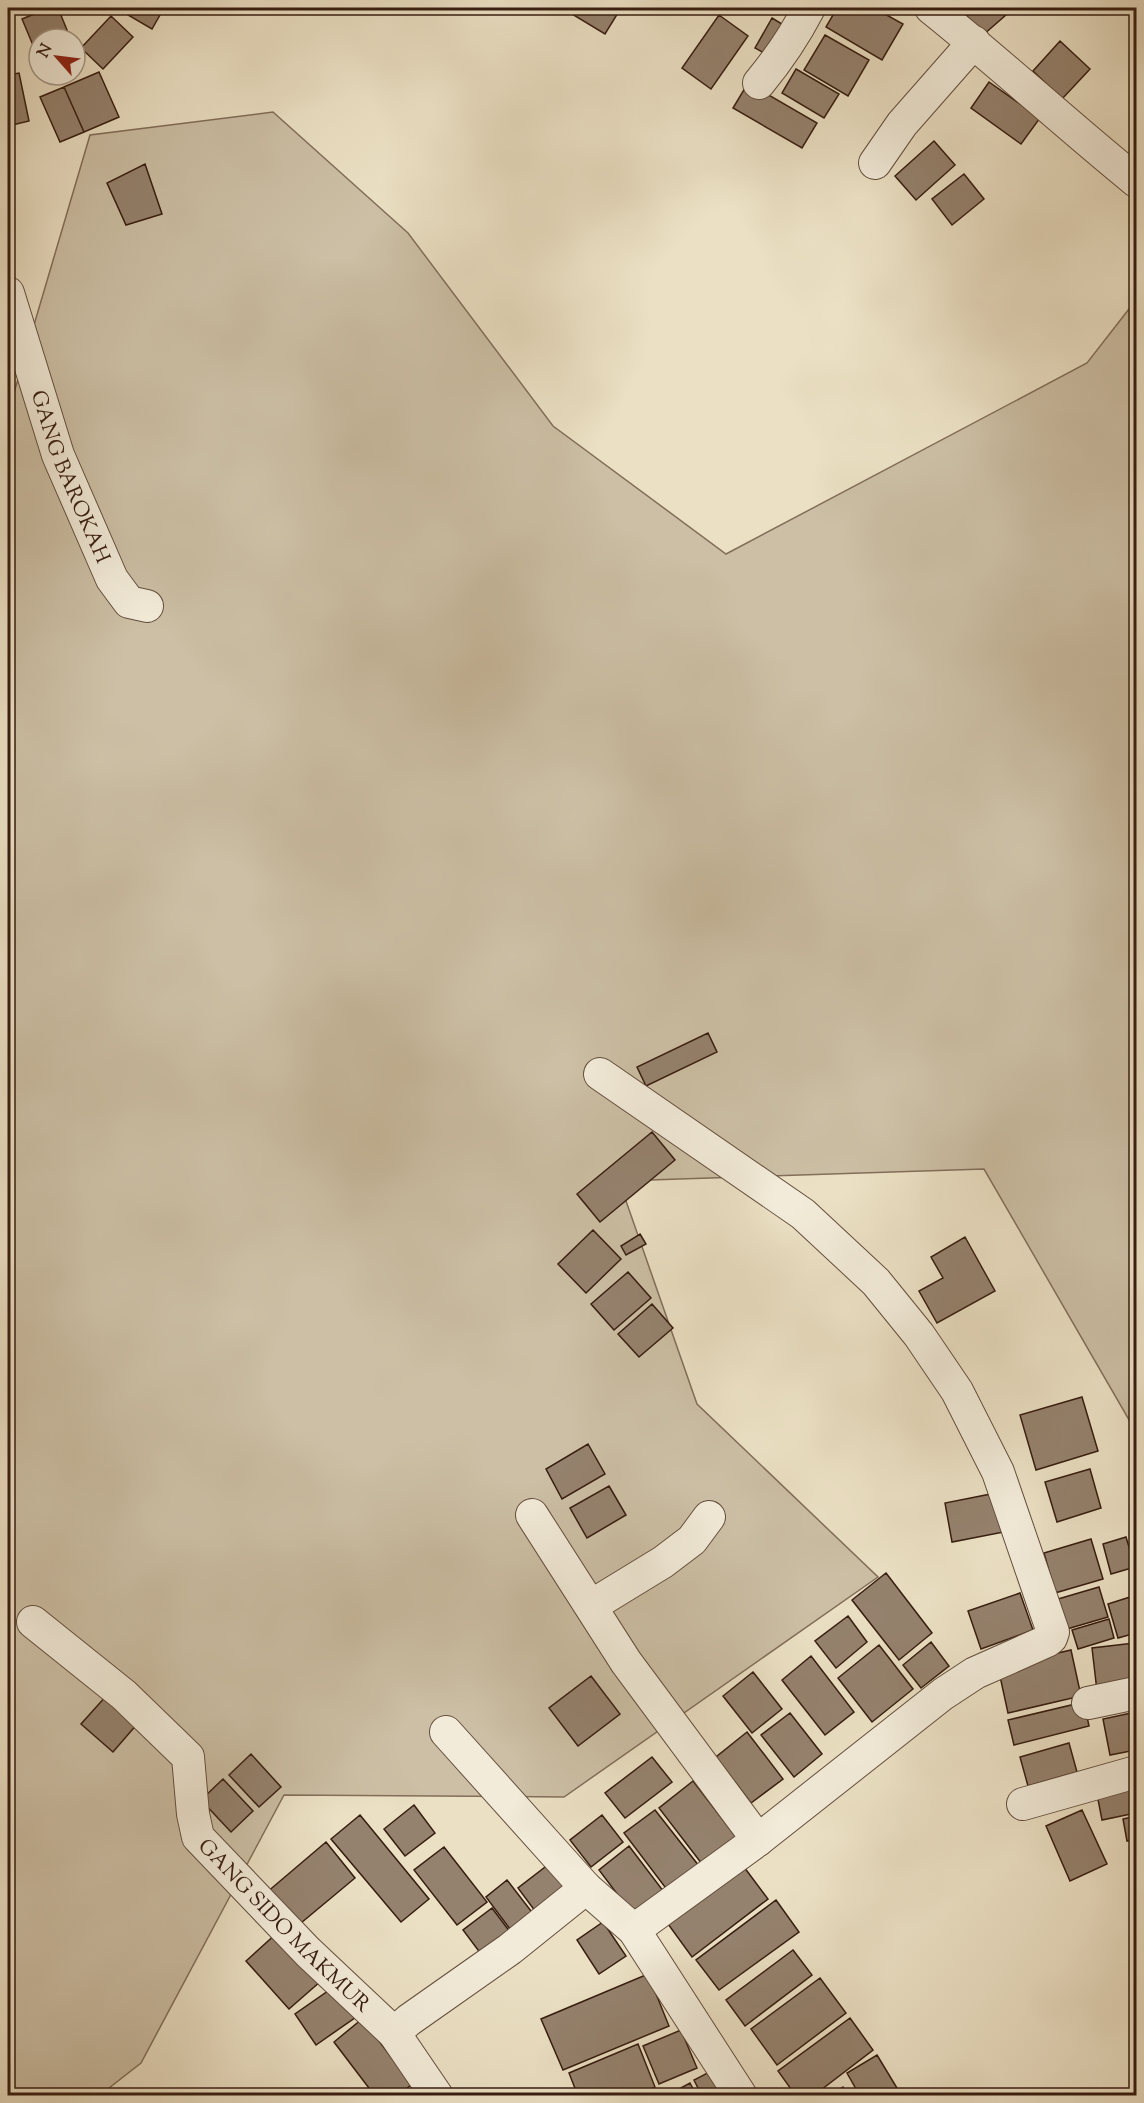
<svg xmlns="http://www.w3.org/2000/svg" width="1144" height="2103" font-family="'Sorts Mill Goudy',serif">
	<rect width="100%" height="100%" fill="#ebe0c4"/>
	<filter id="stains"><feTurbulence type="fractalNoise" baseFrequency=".00333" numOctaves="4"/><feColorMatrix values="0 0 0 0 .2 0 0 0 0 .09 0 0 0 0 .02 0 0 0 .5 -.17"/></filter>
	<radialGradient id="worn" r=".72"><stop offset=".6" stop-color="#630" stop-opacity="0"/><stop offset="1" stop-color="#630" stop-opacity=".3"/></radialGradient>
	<path fill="#ccbfa5" stroke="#826e5a" stroke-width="1.5" d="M 273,112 L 408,233 L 553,426 L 726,554 L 1087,363 L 1136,300 L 1136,1432 L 984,1169 L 619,1181 L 697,1404 L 878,1577 L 564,1797 L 284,1795 L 141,2063 L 100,2095 L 8,2095 L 8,413 L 90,135 Z"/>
	<path fill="#95826e" stroke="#371d10" stroke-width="1.5" d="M 49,8 L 58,8 L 69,35 L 61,39 L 39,39 L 39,48 L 35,50 L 22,19 Z
		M 132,8 L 164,8 L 152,29 L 128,15 Z
		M 562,8 L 621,8 L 605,34 Z
		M 837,8 L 874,8 L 903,24 L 882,60 L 826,27 Z
		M 960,8 L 1014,8 L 983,35 Z
		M 719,15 L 748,36 L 711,89 L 682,68 Z
		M 111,16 L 133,37 L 103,69 L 81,48 Z
		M 772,18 L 790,29 L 773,58 L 755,48 Z
		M 825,35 L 869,60 L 848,96 L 804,70 Z
		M 1060,41 L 1090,69 L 1062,99 L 1033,71 Z
		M 796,69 L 839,94 L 824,118 L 782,93 Z
		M 99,72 L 119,117 L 84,132 L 64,87 Z
		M 19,73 L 29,121 L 8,126 L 8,75 Z
		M 989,82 L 1040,118 L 1021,144 L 971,108 Z
		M 748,83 L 817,123 L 802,148 L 733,108 Z
		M 64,87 L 84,132 L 60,142 L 40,97 Z
		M 934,141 L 955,165 L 916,200 L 895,176 Z
		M 145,164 L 162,214 L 126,225 L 107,183 Z
		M 964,174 L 984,199 L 952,225 L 932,199 Z
		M 708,1033 L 717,1052 L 646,1086 L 637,1067 Z
		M 652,1132 L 675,1160 L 600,1222 L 577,1194 Z
		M 593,1230 L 621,1259 L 586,1293 L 558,1264 Z
		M 640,1234 L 646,1244 L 626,1255 L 621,1246 Z
		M 965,1237 L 995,1291 L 937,1323 L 919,1291 L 943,1278 L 931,1257 Z
		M 628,1272 L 651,1298 L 614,1330 L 591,1304 Z
		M 652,1304 L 673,1328 L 639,1357 L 618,1334 Z
		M 1082,1397 L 1098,1451 L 1036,1470 L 1020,1415 Z
		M 588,1444 L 605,1474 L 562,1499 L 546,1469 Z
		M 1090,1469 L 1101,1508 L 1057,1522 L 1045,1482 Z
		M 609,1486 L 626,1515 L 587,1538 L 570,1508 Z
		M 1001,1492 L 1009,1531 L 952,1542 L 945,1503 Z
		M 1126,1537 L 1135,1567 L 1111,1574 L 1103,1544 Z
		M 1091,1539 L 1103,1579 L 1055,1593 L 1044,1553 Z
		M 886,1573 L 932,1633 L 899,1660 L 852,1600 Z
		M 1099,1587 L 1108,1617 L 1067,1629 L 1058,1599 Z
		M 1020,1593 L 1033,1630 L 981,1649 L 968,1611 Z
		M 1130,1597 L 1136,1618 L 1136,1633 L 1118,1638 L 1108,1604 Z
		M 848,1616 L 867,1642 L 836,1668 L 815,1641 Z
		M 1109,1619 L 1114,1638 L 1078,1649 L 1072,1630 Z
		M 931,1642 L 949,1666 L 921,1688 L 903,1665 Z
		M 1134,1643 L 1136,1687 L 1097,1691 L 1092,1648 Z
		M 879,1645 L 913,1689 L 872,1722 L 838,1678 Z
		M 1071,1650 L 1081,1696 L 1008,1713 L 998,1667 Z
		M 811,1656 L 854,1712 L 825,1735 L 782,1680 Z
		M 753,1672 L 782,1709 L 752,1733 L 723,1696 Z
		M 591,1676 L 620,1714 L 578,1746 L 549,1708 Z
		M 107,1695 L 138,1723 L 113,1752 L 81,1724 Z
		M 1084,1702 L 1089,1726 L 1014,1745 L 1008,1720 Z
		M 1136,1712 L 1136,1750 L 1110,1755 L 1103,1719 Z
		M 790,1713 L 822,1754 L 794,1777 L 761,1735 Z
		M 747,1732 L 783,1779 L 751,1803 L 716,1757 Z
		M 1069,1743 L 1077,1772 L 1028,1786 L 1020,1757 Z
		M 251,1754 L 281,1787 L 259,1807 L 229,1775 Z
		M 652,1757 L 672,1782 L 625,1818 L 605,1793 Z
		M 223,1779 L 253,1811 L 231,1832 L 201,1800 Z
		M 1136,1780 L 1136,1813 L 1102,1820 L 1096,1789 Z
		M 693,1781 L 737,1838 L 702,1864 L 659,1808 Z
		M 414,1805 L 435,1833 L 405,1856 L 384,1829 Z
		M 655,1810 L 699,1866 L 668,1891 L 624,1833 Z
		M 1082,1810 L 1107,1864 L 1070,1881 L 1046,1826 Z
		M 360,1815 L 429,1899 L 401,1922 L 331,1839 Z
		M 602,1815 L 623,1842 L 591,1867 L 570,1840 Z
		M 1136,1816 L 1136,1839 L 1127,1841 L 1123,1819 Z
		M 326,1842 L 355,1878 L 295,1928 L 266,1893 Z
		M 629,1846 L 664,1892 L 633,1915 L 599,1870 Z
		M 444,1847 L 487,1902 L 457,1925 L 414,1870 Z
		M 549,1864 L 572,1895 L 541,1919 L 518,1888 Z
		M 744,1867 L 768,1899 L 692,1957 L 668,1924 Z
		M 507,1880 L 538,1920 L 516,1937 L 486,1897 Z
		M 776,1900 L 799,1932 L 719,1990 L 696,1960 Z
		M 492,1908 L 516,1940 L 487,1962 L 463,1930 Z
		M 603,1922 L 626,1956 L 599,1974 L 577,1940 Z
		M 278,1932 L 321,1981 L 289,2009 L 246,1961 Z
		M 793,1950 L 812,1975 L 745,2026 L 726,2000 Z
		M 648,1974 L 669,2026 L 563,2070 L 541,2019 Z
		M 820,1978 L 846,2013 L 777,2065 L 751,2029 Z
		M 338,1984 L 359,2015 L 316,2045 L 295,2014 Z
		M 850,2018 L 873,2050 L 813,2096 L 796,2096 L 778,2071 Z
		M 362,2019 L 412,2084 L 398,2096 L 375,2096 L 334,2042 Z
		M 681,2030 L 697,2068 L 659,2084 L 643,2046 Z
		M 638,2044 L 655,2087 L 635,2096 L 578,2096 L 569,2073 Z
		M 877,2055 L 900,2093 L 895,2096 L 860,2096 L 847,2073 Z
		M 721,2066 L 733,2088 L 718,2096 L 702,2096 L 694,2080 Z
		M 690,2083 L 697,2096 L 666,2096 Z
		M 843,2087 L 848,2096 L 828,2096 Z"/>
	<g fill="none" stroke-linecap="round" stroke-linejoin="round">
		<g stroke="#644e3d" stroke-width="34">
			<g id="street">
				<path d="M 931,8 C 1001,64 1067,125 1136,181"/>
				<path d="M 759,83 C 779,59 795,35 809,8"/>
				<path d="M 875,163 L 902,124 L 974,42"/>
				<path id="s1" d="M 8,293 L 58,455 L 112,579 L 129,602 L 147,606"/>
				<path d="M 600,1074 L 803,1214 L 876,1282 L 919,1335 L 957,1391 L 998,1472 L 1053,1632 L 1051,1638 L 1047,1641 L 975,1673 L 943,1694 L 758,1840 L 634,1930 L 741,2096"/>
				<path d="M 532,1515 L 626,1662 L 758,1840"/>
				<path d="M 591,1606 L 663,1562 L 692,1540 L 709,1517"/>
				<path id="s2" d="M 33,1622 L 124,1695 L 188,1757 L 193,1814 L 198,1837 L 308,1952 L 394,2033 L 437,2096"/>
				<path d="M 1088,1703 L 1136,1693"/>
				<path d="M 446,1732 L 586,1888 L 634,1930"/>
				<path d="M 1023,1804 L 1136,1772"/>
				<path d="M 394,2033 L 409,2020 L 510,1949 L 586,1888"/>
			</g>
		</g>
		<use href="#street" stroke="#f2ebd9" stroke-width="32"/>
	</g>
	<g text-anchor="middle" stroke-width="4.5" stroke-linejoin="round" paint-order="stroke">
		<g font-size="21" fill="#371d10" stroke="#f2ebd9">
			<text dy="7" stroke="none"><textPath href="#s1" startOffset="194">GANG BAROKAH</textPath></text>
			<text dy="7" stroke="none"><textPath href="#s2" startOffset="410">GANG SIDO MAKMUR</textPath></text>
		</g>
	</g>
	<rect width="1144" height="2103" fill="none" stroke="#ebe0c4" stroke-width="30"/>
	<rect x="9" y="9" width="1126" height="2085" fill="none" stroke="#371d10" stroke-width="3"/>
	<rect x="15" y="15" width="1114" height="2073" fill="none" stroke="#371d10" stroke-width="1.5"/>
	<g transform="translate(57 57) rotate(298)"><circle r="28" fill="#f2ebd9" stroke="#a79989" stroke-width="1.5"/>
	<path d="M0-4.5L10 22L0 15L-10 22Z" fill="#8f2418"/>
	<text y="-9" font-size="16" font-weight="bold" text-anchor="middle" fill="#371d10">N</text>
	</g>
	<rect width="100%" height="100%" filter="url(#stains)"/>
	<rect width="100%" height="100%" fill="url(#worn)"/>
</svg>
